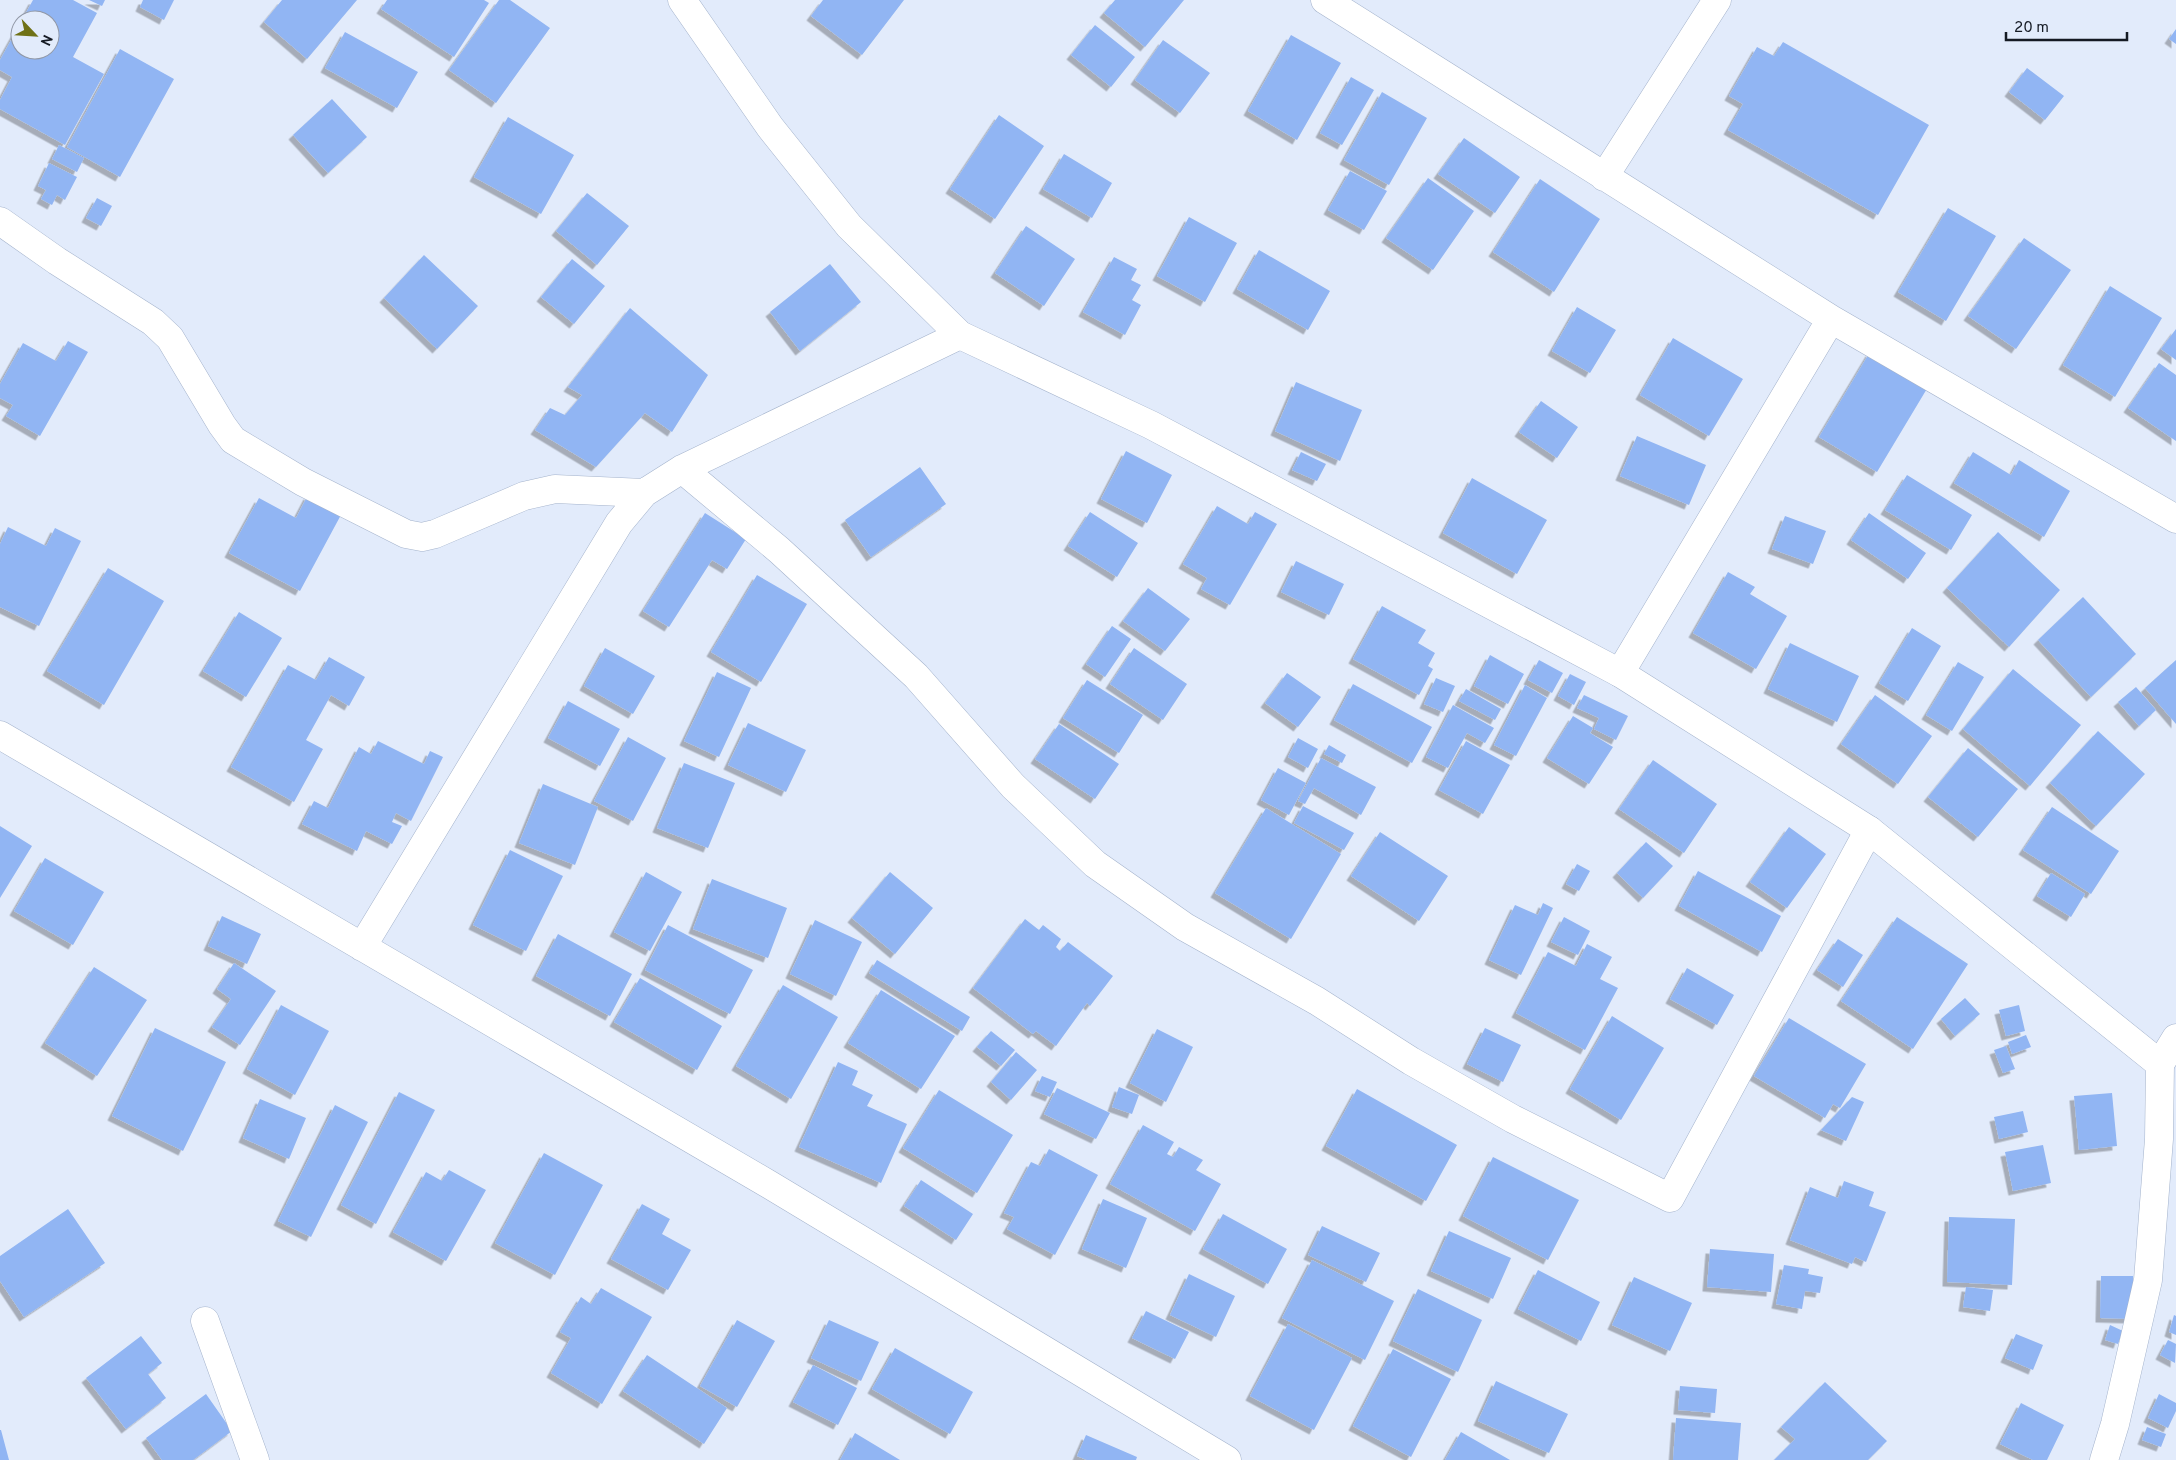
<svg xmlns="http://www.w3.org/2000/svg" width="2176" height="1460" font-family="Overpass,sans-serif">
	<defs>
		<filter id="shadow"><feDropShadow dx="-4.5" dy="4.5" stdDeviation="0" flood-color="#0004"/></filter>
	</defs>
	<rect width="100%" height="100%" fill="#e2ebfb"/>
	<path fill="#91b5f3" filter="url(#shadow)" d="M 33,0 L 73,0 L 97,13 L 73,57 L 104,74 L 65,145 L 0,109 L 0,100 L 12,77 L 0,70 L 0,60 L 20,24 L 20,50 L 50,50 L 50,20 L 22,20 Z
		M 89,0 L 105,0 L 102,6 Z
		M 143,0 L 174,0 L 164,20 L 140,7 Z
		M 282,0 L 357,0 L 307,59 L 264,22 Z
		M 387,0 L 484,0 L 489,3 L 454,57 L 381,9 Z
		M 499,0 L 510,0 L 550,28 L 496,103 L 449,70 Z
		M 823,0 L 904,0 L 862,55 L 811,16 Z
		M 1115,0 L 1184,0 L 1145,47 L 1104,13 Z
		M 1095,25 L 1135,57 L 1111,87 L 1071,55 Z
		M 2176,29 L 2176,44 L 2169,39 Z
		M 345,32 L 418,72 L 397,108 L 325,68 Z
		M 1291,35 L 1341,63 L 1297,140 L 1248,111 Z
		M 1163,40 L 1210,73 L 1180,113 L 1135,80 Z
		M 1783,42 L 1929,125 L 1878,215 L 1728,130 L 1743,104 L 1729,96 L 1757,47 L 1774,56 Z
		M 120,49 L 174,79 L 120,177 L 67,147 Z
		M 2027,68 L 2064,96 L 2045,120 L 2009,92 Z
		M 1351,77 L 1374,90 L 1342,145 L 1320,133 Z
		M 1382,92 L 1427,118 L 1389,185 L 1344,160 Z
		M 332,99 L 367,137 L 328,173 L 293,135 Z
		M 999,115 L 1044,146 L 995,219 L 950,189 Z
		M 508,117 L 574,155 L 541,214 L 474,177 Z
		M 1464,138 L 1520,177 L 1495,213 L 1438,174 Z
		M 59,145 L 84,158 L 77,172 L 52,159 Z
		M 1064,154 L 1112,183 L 1092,218 L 1043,189 Z
		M 49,163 L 77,177 L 65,200 L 57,195 L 52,205 L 41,199 L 46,190 L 38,186 Z
		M 1350,171 L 1387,191 L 1364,230 L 1328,210 Z
		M 1428,178 L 1474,211 L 1433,270 L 1386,238 Z
		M 1540,179 L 1600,219 L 1554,292 L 1493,252 Z
		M 587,193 L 629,226 L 597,265 L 556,231 Z
		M 97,198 L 112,206 L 101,226 L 86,218 Z
		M 1948,208 L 1996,236 L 1946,321 L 1898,292 Z
		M 1189,217 L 1237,243 L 1205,302 L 1157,276 Z
		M 1026,226 L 1075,259 L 1044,306 L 995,273 Z
		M 2024,238 L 2071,270 L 2016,349 L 1968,316 Z
		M 1259,250 L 1330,291 L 1308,330 L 1237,289 Z
		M 424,255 L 478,306 L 437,349 L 384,298 Z
		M 1114,257 L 1137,269 L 1131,280 L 1141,285 L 1132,300 L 1141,305 L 1125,335 L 1083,312 Z
		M 572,259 L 605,286 L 574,324 L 541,297 Z
		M 830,264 L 861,302 L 800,351 L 770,312 Z
		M 2110,286 L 2162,318 L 2115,397 L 2063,365 Z
		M 1577,307 L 1616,330 L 1590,373 L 1552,351 Z
		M 630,308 L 708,375 L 672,432 L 645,413 L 596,467 L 535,430 L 550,408 L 565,415 L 582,395 L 568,387 Z
		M 2176,329 L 2176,360 L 2161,349 Z
		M 1673,338 L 1743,379 L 1709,436 L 1640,395 Z
		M 68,341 L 88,352 L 40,436 L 6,416 L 13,405 L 0,398 L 0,384 L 23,343 L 56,361 Z
		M 1870,352 L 1928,387 L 1877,472 L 1819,437 Z
		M 2159,363 L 2176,375 L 2176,441 L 2128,408 Z
		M 1296,382 L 1362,410 L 1340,461 L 1275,431 Z
		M 1541,401 L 1578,427 L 1557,458 L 1519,432 Z
		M 1637,436 L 1706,465 L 1689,505 L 1620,476 Z
		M 1126,451 L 1172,475 L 1147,523 L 1101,499 Z
		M 1301,452 L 1326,464 L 1317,481 L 1292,470 Z
		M 1973,452 L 2011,475 L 2019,460 L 2070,491 L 2044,537 L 1954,483 Z
		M 920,467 L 946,504 L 871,557 L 845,520 Z
		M 1907,475 L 1972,515 L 1951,550 L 1885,510 Z
		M 1472,478 L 1547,520 L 1517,574 L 1443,533 Z
		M 308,495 L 342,513 L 300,591 L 229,553 L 259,498 L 296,518 Z
		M 1217,506 L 1248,524 L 1255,512 L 1277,524 L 1230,605 L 1201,589 L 1207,578 L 1183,564 Z
		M 1090,512 L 1138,543 L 1117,577 L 1068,546 Z
		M 705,513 L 746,539 L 727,569 L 712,560 L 669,627 L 643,611 Z
		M 1869,513 L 1926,553 L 1908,579 L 1851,540 Z
		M 1785,516 L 1826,531 L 1813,564 L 1772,549 Z
		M 8,527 L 46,546 L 55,528 L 81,541 L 39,626 L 0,607 L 0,544 Z
		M 1998,532 L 2060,590 L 2009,647 L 1947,588 Z
		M 1296,561 L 1344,584 L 1329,615 L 1281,592 Z
		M 108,568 L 164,601 L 104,705 L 47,671 Z
		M 1728,572 L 1755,587 L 1750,594 L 1787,616 L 1756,669 L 1693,633 Z
		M 757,575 L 807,604 L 761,682 L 711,652 Z
		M 1148,588 L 1190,619 L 1165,651 L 1123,621 Z
		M 2083,597 L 2136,654 L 2091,697 L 2038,640 Z
		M 1382,606 L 1426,630 L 1418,643 L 1435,653 L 1428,666 L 1433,669 L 1419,695 L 1353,659 Z
		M 239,612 L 282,638 L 246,697 L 203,671 Z
		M 1112,626 L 1131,639 L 1105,677 L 1086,664 Z
		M 1912,628 L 1941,646 L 1908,701 L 1879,683 Z
		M 1790,643 L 1859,676 L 1837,722 L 1768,689 Z
		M 605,648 L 655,676 L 633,714 L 584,686 Z
		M 1134,648 L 1187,684 L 1163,720 L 1110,684 Z
		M 1490,655 L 1524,674 L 1508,704 L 1474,686 Z
		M 329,657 L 365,677 L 349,706 L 331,695 L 306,740 L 323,749 L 294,802 L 231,767 L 288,665 L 316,680 Z
		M 1539,660 L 1563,673 L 1552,693 L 1528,680 Z
		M 2176,660 L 2176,724 L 2145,688 Z
		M 1958,662 L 1984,677 L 1952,731 L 1926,715 Z
		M 2013,669 L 2081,725 L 2030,786 L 1963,729 Z
		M 717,672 L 751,688 L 719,757 L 684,741 Z
		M 1287,673 L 1321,697 L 1298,727 L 1265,703 Z
		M 1570,674 L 1586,682 L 1574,705 L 1558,696 Z
		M 1436,678 L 1455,686 L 1443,712 L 1424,704 Z
		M 1087,680 L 1143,715 L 1119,753 L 1063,718 Z
		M 1353,684 L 1432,727 L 1412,763 L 1334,720 Z
		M 1525,685 L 1547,698 L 1516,756 L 1494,745 Z
		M 2136,687 L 2156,710 L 2139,726 L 2118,702 Z
		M 1466,689 L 1501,709 L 1495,720 L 1459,701 Z
		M 1584,695 L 1628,716 L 1616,740 L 1594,729 L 1599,718 L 1577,708 Z
		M 1875,695 L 1932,736 L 1898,784 L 1841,744 Z
		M 568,701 L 620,729 L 600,766 L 548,738 Z
		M 1453,705 L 1494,728 L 1485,743 L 1467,733 L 1448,768 L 1426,757 Z
		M 1573,716 L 1593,728 L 1590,733 L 1613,747 L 1589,784 L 1547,758 Z
		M 748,723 L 806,750 L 786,792 L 728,765 Z
		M 1059,724 L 1119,764 L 1095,799 L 1035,759 Z
		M 2098,731 L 2145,774 L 2096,826 L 2050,783 Z
		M 628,737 L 666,758 L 633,821 L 594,801 Z
		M 1298,738 L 1318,749 L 1308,768 L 1288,757 Z
		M 378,741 L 424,764 L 430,751 L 443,757 L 411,821 L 396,813 L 392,822 L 402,826 L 392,844 L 366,831 L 357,851 L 302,824 L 314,801 L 328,808 L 359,747 L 371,754 Z
		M 1466,741 L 1510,765 L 1483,814 L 1439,790 Z
		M 1329,745 L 1346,755 L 1342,763 L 1324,754 Z
		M 1968,748 L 2018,789 L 1978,837 L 1928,797 Z
		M 1321,758 L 1376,787 L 1361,815 L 1314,788 L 1305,804 L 1298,801 Z
		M 1653,760 L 1717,804 L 1684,853 L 1619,809 Z
		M 684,763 L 735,783 L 708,848 L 657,828 Z
		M 1278,768 L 1306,783 L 1289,815 L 1261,800 Z
		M 543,784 L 598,807 L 575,865 L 519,843 Z
		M 1303,806 L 1354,833 L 1344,850 L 1294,823 Z
		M 2052,807 L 2119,851 L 2091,894 L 2023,850 Z
		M 1266,808 L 1341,854 L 1291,939 L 1215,893 Z
		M 0,826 L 32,846 L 0,898 Z
		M 1789,827 L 1826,854 L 1787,908 L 1750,882 Z
		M 1380,832 L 1448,876 L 1419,921 L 1351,876 Z
		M 1646,842 L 1673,866 L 1643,898 L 1617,873 Z
		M 510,850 L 563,876 L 526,951 L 473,925 Z
		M 45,858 L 104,892 L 73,945 L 14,911 Z
		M 1577,864 L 1590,871 L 1579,891 L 1566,884 Z
		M 1698,871 L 1781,916 L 1762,952 L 1679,906 Z
		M 646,872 L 682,892 L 650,951 L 614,932 Z
		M 890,872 L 933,908 L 895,954 L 852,918 Z
		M 2051,873 L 2085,894 L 2071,917 L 2037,896 Z
		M 712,879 L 787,908 L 768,958 L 693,929 Z
		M 1543,903 L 1553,908 L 1521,975 L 1489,960 L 1515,905 L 1538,915 Z
		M 222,916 L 261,934 L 247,964 L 208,946 Z
		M 1564,917 L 1590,931 L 1578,955 L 1551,942 Z
		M 1897,917 L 1968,964 L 1913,1049 L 1841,1001 Z
		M 1025,919 L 1039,930 L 1043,925 L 1061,939 L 1056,947 L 1060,951 L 1068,942 L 1113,976 L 1090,1006 L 1087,1003 L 1056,1046 L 1036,1031 L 1033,1034 L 973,988 Z
		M 815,920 L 862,942 L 836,996 L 790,974 Z
		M 668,925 L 753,970 L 730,1014 L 645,970 Z
		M 558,934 L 632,974 L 610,1016 L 536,976 Z
		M 1838,939 L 1863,955 L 1843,987 L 1817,970 Z
		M 1587,944 L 1612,957 L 1600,979 L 1618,988 L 1585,1050 L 1516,1013 L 1548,952 L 1576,966 Z
		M 877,960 L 970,1017 L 962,1031 L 869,973 Z
		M 234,963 L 276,991 L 240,1045 L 212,1027 L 231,999 L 217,989 Z
		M 94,967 L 147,1000 L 97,1076 L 45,1043 Z
		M 1687,968 L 1734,995 L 1717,1025 L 1670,999 Z
		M 640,978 L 722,1026 L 697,1070 L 614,1022 Z
		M 783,985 L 838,1017 L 791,1099 L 736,1066 Z
		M 881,990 L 955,1036 L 921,1089 L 848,1043 Z
		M 1965,998 L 1980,1014 L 1955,1036 L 1941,1019 Z
		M 281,1005 L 329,1031 L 295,1095 L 247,1069 Z
		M 2019,1005 L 2025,1031 L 2006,1036 L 1999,1010 Z
		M 1612,1016 L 1664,1048 L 1621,1120 L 1570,1089 Z
		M 1789,1018 L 1866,1064 L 1840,1108 L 1833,1104 L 1825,1118 L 1754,1076 Z
		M 155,1028 L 226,1062 L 183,1151 L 112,1116 Z
		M 1485,1028 L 1521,1045 L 1503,1082 L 1467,1064 Z
		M 1157,1029 L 1193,1047 L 1166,1102 L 1130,1083 Z
		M 991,1031 L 1015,1050 L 1001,1066 L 977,1047 Z
		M 2026,1035 L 2031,1047 L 2012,1054 L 2008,1042 Z
		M 2006,1046 L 2015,1069 L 2003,1073 L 1994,1050 Z
		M 1016,1052 L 1037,1070 L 1011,1100 L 991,1082 Z
		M 838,1062 L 858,1071 L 852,1085 L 873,1095 L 867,1106 L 907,1124 L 881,1183 L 799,1147 Z
		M 1042,1076 L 1057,1082 L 1050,1097 L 1035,1091 Z
		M 1119,1087 L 1139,1095 L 1132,1114 L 1112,1107 Z
		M 1057,1088 L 1110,1113 L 1096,1139 L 1044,1114 Z
		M 1357,1089 L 1457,1145 L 1426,1201 L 1326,1146 Z
		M 939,1090 L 1013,1135 L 977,1193 L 903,1148 Z
		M 399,1092 L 435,1110 L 376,1224 L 341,1205 Z
		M 2112,1093 L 2117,1146 L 2079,1150 L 2074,1096 Z
		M 1852,1097 L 1864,1102 L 1846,1141 L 1821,1130 Z
		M 260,1099 L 306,1118 L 289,1159 L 243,1138 Z
		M 335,1105 L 368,1122 L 311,1237 L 278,1221 Z
		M 2023,1111 L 2028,1132 L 1999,1139 L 1994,1117 Z
		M 1143,1125 L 1174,1142 L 1167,1154 L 1173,1157 L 1179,1147 L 1203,1160 L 1196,1170 L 1221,1184 L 1195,1231 L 1110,1184 Z
		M 2043,1145 L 2051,1183 L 2013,1191 L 2005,1152 Z
		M 1049,1149 L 1098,1175 L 1055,1255 L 1007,1229 L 1014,1217 L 1004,1213 L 1031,1162 L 1040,1166 Z
		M 544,1153 L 603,1185 L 555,1275 L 495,1243 Z
		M 1493,1157 L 1579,1200 L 1548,1260 L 1463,1216 Z
		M 449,1170 L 486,1190 L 446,1261 L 393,1232 L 426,1172 L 442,1181 Z
		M 921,1180 L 973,1214 L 956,1240 L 904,1206 Z
		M 1844,1181 L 1874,1192 L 1869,1206 L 1886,1212 L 1866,1262 L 1855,1257 L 1852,1264 L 1790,1240 L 1810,1187 L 1838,1198 Z
		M 1103,1199 L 1147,1218 L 1126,1268 L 1082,1249 Z
		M 642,1204 L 670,1219 L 662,1234 L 691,1250 L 668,1290 L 611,1259 Z
		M 68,1209 L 105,1263 L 24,1317 L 0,1281 L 0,1256 Z
		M 1223,1214 L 1287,1249 L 1268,1284 L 1203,1249 Z
		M 1949,1217 L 2015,1219 L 2012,1285 L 1947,1282 Z
		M 1322,1226 L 1380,1253 L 1366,1282 L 1308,1255 Z
		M 1449,1231 L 1511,1258 L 1493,1299 L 1431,1271 Z
		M 1710,1249 L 1774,1254 L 1771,1292 L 1707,1287 Z
		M 1312,1260 L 1394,1301 L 1365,1360 L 1282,1318 Z
		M 1784,1265 L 1809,1269 L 1808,1274 L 1823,1277 L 1820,1293 L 1805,1291 L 1802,1309 L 1776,1304 Z
		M 1538,1270 L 1600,1302 L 1581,1341 L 1518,1309 Z
		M 1189,1274 L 1235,1296 L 1216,1337 L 1170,1315 Z
		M 2101,1276 L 2133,1276 L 2133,1319 L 2100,1318 Z
		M 1634,1277 L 1692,1303 L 1670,1351 L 1612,1325 Z
		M 1966,1287 L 1993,1290 L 1990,1311 L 1963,1307 Z
		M 601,1288 L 652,1317 L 602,1404 L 551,1373 L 571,1338 L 560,1332 L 581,1297 L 591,1304 Z
		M 1418,1289 L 1482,1320 L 1458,1372 L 1393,1341 Z
		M 1146,1311 L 1189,1332 L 1175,1359 L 1132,1338 Z
		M 2174,1315 L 2176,1316 L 2176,1335 L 2169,1332 Z
		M 737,1320 L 775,1341 L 737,1407 L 700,1386 Z
		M 829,1320 L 879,1342 L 861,1381 L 811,1358 Z
		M 1288,1324 L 1352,1358 L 1314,1430 L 1250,1396 Z
		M 2110,1325 L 2123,1331 L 2118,1344 L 2105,1340 Z
		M 2016,1334 L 2043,1345 L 2033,1370 L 2005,1358 Z
		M 141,1336 L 162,1363 L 148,1374 L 166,1398 L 126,1429 L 86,1378 Z
		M 2168,1340 L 2176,1344 L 2175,1363 L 2160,1355 Z
		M 895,1348 L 973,1392 L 950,1434 L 872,1389 Z
		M 1393,1349 L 1451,1379 L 1411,1457 L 1353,1426 Z
		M 647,1355 L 727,1408 L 704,1444 L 623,1391 Z
		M 813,1365 L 857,1388 L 838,1425 L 793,1402 Z
		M 1496,1381 L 1568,1414 L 1549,1453 L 1478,1421 Z
		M 1825,1382 L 1887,1441 L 1868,1460 L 1774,1460 L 1795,1439 L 1781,1427 Z
		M 1680,1386 L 1717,1389 L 1715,1413 L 1678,1410 Z
		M 206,1394 L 232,1431 L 193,1460 L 162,1460 L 146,1438 Z
		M 2159,1394 L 2176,1403 L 2176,1411 L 2168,1428 L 2148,1418 Z
		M 2021,1403 L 2064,1425 L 2047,1460 L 2033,1460 L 2000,1444 Z
		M 1676,1418 L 1741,1423 L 1738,1460 L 1673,1460 Z
		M 2147,1427 L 2166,1434 L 2161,1447 L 2142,1440 Z
		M 0,1430 L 1,1430 L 9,1460 L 0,1460 Z
		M 1461,1432 L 1510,1460 L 1445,1460 Z
		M 855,1433 L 900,1460 L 840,1460 Z
		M 1086,1435 L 1137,1457 L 1136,1460 L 1087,1460 L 1077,1456 Z"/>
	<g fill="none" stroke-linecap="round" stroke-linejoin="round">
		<g stroke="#a4b3cc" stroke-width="29">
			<path id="street" d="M 1325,0 L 1831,319 L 1620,673
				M 1604,177 L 1717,0
				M 0,221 L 57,261 L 153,322 L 170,338 L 222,425 L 233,440 L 303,482 L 406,534 L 422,537 L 435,534 L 524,496 L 555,489 L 644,493
				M 1831,319 L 2176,519
				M 682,469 L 779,550 L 916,676 L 1013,786 L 1095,864 L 1185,927 L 1317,1001 L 1411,1061 L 1513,1119 L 1670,1198 L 1869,830
				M 0,735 L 770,1185 L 1227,1460
				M 362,947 L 619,523 L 644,493 L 682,469 L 960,335
				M 2160,1064 L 2176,1038
				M 205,1321 L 255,1460"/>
		</g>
		<g stroke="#a4b3cc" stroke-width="29">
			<path id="secondary" d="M 682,0 L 770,127 L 849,226 L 960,335 L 1151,425 L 1620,673 L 1869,830 L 2160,1064 L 2159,1139 L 2148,1280 L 2115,1424 L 2104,1460"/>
		</g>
		<use href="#street" stroke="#fff" stroke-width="28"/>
		<use href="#secondary" stroke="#fff" stroke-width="28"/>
	</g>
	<g transform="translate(35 35) rotate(115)"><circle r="24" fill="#e2ebfb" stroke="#9097a5"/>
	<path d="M0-4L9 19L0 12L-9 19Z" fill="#6f7116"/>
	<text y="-8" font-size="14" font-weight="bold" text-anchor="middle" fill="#151a23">N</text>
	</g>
	<path d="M2006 32v8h121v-8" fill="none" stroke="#151a23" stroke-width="2.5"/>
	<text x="2014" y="32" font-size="15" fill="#151a23" stroke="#e2ebfb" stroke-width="4" paint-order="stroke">20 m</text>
</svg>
